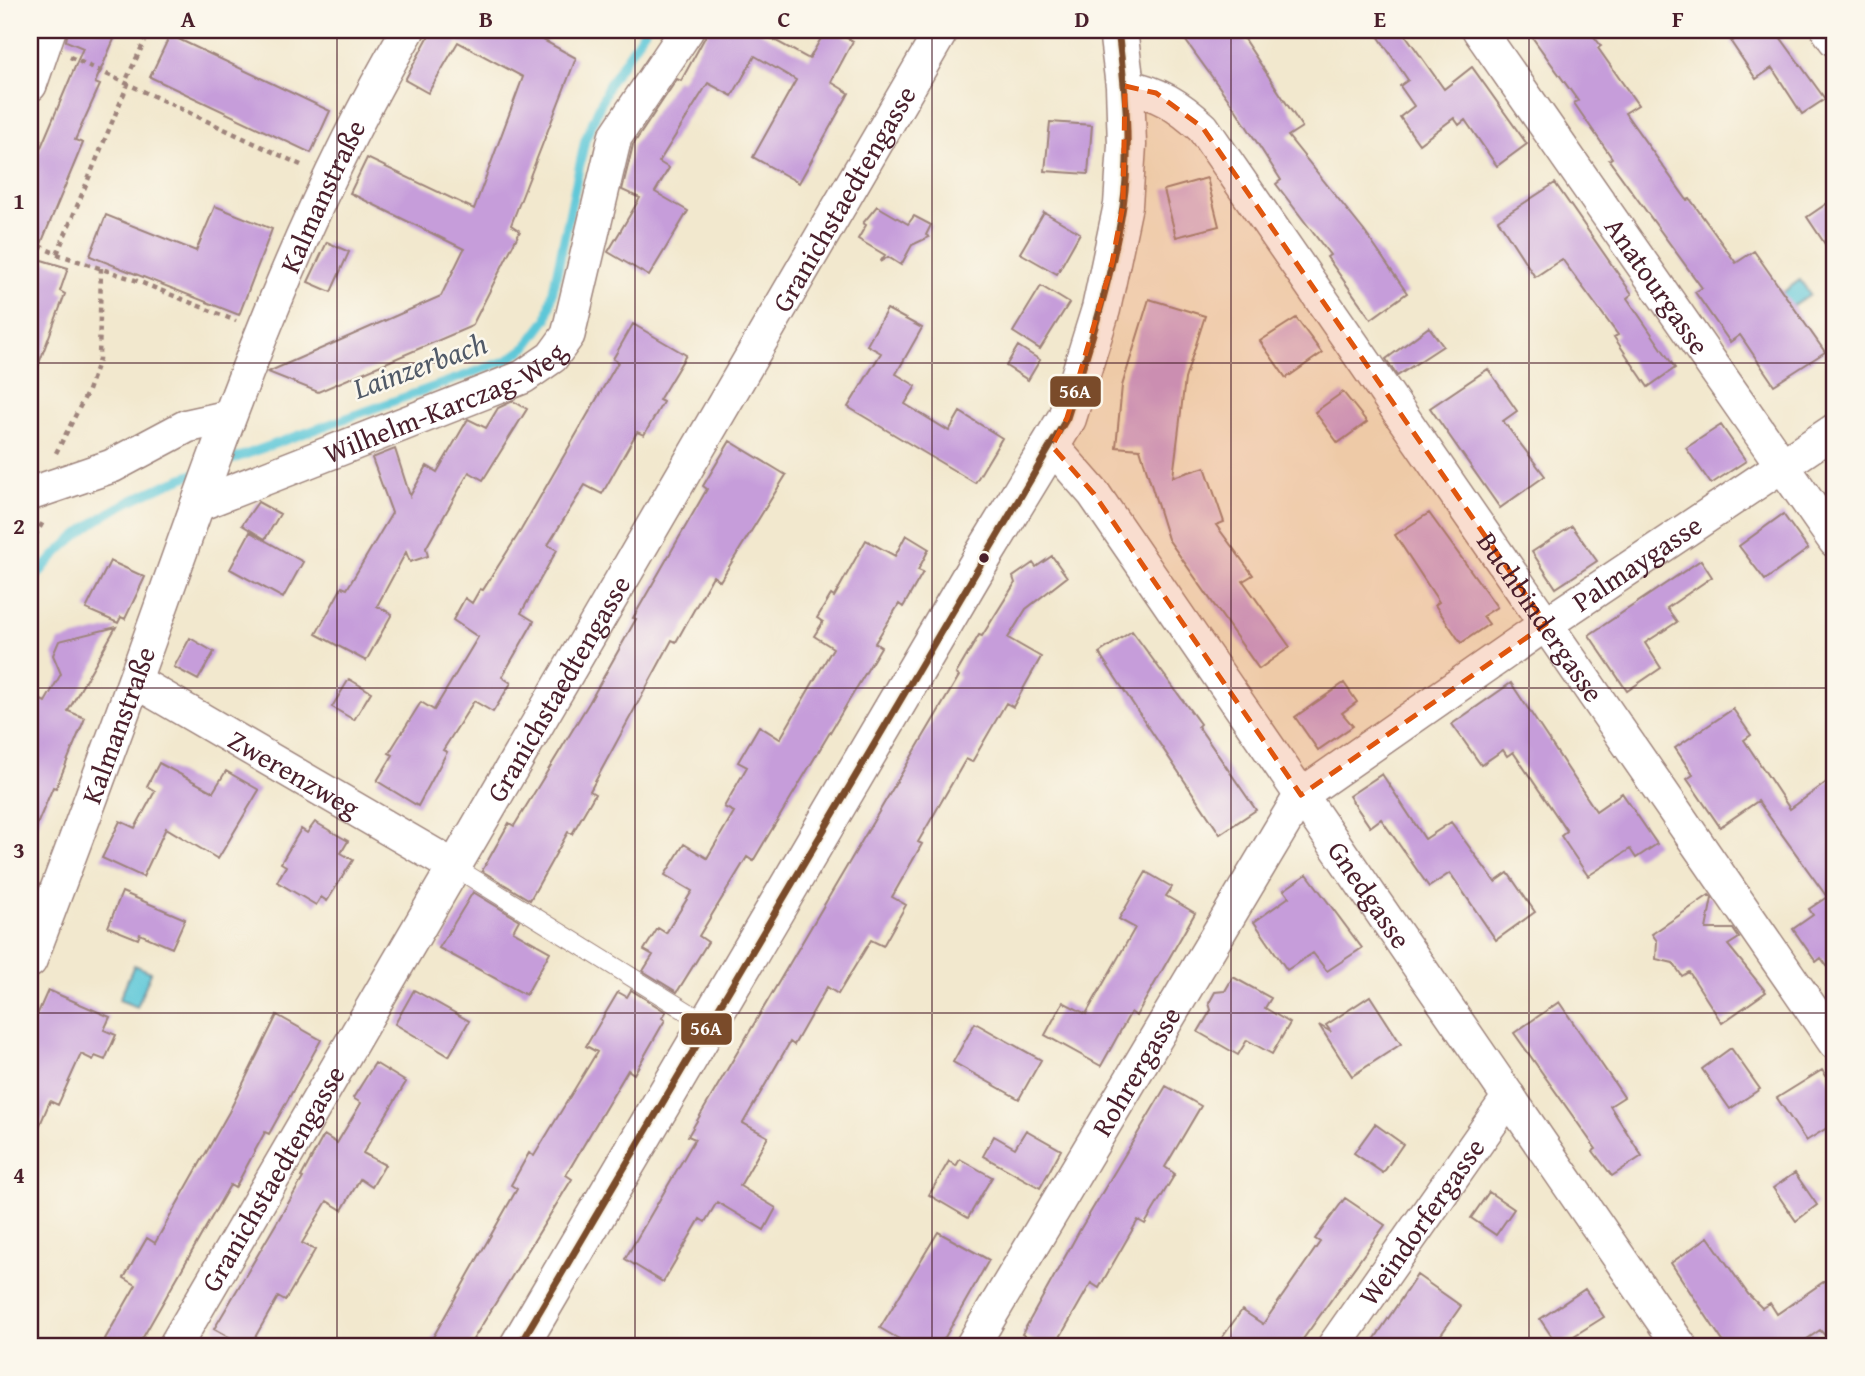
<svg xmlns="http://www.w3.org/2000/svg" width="1865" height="1376" font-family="'Gentium Book Plus',serif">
	<rect width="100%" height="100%" fill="#fbf7ec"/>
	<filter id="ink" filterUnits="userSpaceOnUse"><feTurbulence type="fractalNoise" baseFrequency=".0143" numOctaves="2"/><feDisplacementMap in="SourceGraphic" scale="14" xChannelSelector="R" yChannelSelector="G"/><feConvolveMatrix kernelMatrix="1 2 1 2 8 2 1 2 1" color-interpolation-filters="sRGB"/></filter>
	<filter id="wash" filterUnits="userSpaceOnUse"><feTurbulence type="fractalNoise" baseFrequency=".00686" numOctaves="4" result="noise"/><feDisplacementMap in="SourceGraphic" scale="28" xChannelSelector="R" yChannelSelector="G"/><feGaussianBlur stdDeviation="1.57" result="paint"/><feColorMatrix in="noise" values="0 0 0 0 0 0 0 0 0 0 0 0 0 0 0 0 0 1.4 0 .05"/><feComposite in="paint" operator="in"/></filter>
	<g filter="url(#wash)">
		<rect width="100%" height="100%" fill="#f2e8ce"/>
		<path fill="#5dc7d8" stroke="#547382" stroke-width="2" d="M 1800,280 L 1810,294 L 1782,314 L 1772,300 Z
			M 134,965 L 151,972 L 137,1007 L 119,1000 Z"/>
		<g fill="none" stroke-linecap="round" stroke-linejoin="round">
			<path stroke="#5dc7d8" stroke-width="9" d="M 222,463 L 508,360 L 526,347 L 547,319 L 585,140 L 609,84 L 645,30
				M 30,586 C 71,526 132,496 199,472"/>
		</g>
		<g id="blocks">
			<path fill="#c69dda" d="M 68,30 L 118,30 L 95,83 L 100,85 L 75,140 L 83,143 L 35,258 L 68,268 L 60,291 L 65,294 L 32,382 L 30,173 L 83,48 L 66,41 Z
				M 432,30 L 525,30 L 576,58 L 511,225 L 520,231 L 472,326 L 318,392 L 268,372 L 441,296 L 464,249 L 350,193 L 367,158 L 474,209 L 523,77 L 458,42 L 428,93 L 405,80 Z
				M 709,30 L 756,30 L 809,59 L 826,30 L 833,30 L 853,41 L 831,82 L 849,93 L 799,183 L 753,157 L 796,80 L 755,56 L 732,96 L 708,83 L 659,162 L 669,168 L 655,192 L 688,211 L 649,276 L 608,252 L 640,198 L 622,190 L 633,145 L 677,79 L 681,81 Z
				M 1178,30 L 1238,30 L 1302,127 L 1288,136 L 1364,231 L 1407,293 L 1371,319 L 1327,257 L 1330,255 L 1276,184 L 1281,180 L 1236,110 Z
				M 1374,30 L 1402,30 L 1444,89 L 1472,67 L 1527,144 L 1497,166 L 1465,120 L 1459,125 L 1454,118 L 1419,144 L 1400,117 L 1414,106 L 1400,86 L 1408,80 Z
				M 1527,30 L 1589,30 L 1601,46 L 1598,48 L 1638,105 L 1625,113 L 1687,200 L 1690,199 L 1736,263 L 1754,251 L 1825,352 L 1774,385 L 1740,335 L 1730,342 L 1695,292 L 1702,288 L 1609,160 L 1612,158 L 1574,103 L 1578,101 Z
				M 1749,30 L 1775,30 L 1825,99 L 1802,114 L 1772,68 L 1756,79 L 1731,42 Z
				M 170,35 L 330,111 L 311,153 L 150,77 Z
				M 1050,122 L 1092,125 L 1088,174 L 1045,171 Z
				M 1207,178 L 1219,226 L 1176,237 L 1164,190 Z
				M 1555,183 L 1632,294 L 1627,298 L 1675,368 L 1648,387 L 1614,337 L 1618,335 L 1562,259 L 1535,277 L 1498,220 Z
				M 1835,198 L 1835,259 L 1807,217 Z
				M 215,206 L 272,229 L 239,315 L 90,256 L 106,215 L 196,251 Z
				M 877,206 L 908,224 L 914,216 L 931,225 L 926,235 L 929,237 L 912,245 L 901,265 L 888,257 L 880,262 L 885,255 L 858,239 L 866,225 L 863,223 Z
				M 1044,212 L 1080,233 L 1057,274 L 1020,253 Z
				M 327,242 L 349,252 L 331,292 L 308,282 Z
				M 1041,286 L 1069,303 L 1040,349 L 1013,332 Z
				M 1149,299 L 1205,316 L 1185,379 L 1173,477 L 1205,467 L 1224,522 L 1216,525 L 1253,575 L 1243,581 L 1290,647 L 1259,669 L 1168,539 L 1140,449 L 1116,447 L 1122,386 Z
				M 887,309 L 922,328 L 896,374 L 916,386 L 905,404 L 949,431 L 960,412 L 1002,438 L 975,483 L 848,407 L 881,353 L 867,345 Z
				M 1296,318 L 1322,353 L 1286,378 L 1260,341 Z
				M 633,324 L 686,355 L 659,400 L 663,402 L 644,435 L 637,432 L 602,494 L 585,485 L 548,545 L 557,550 L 521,613 L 534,621 L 502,677 L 511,683 L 493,712 L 474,701 L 443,750 L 447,752 L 418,806 L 377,781 L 393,755 L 389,753 L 421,702 L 434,710 L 478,637 L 453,620 L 465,598 L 472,603 L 480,589 L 483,590 L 521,530 L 618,362 L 613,359 Z
				M 1429,327 L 1443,346 L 1397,376 L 1386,359 Z
				M 1018,346 L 1040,360 L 1028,380 L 1006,366 Z
				M 1488,369 L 1517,411 L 1503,421 L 1545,476 L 1500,508 L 1430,408 Z
				M 1343,392 L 1367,422 L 1338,443 L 1315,412 Z
				M 513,401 L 527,409 L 483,480 L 469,472 L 426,548 L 428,556 L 410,562 L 406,552 L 377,606 L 392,614 L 366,661 L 316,634 L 342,587 L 347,589 L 392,513 L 372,458 L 395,449 L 410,496 L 427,466 L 437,472 L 468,419 L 486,428 L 498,408 Z
				M 1721,425 L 1746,461 L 1711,484 L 1686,448 Z
				M 730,441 L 786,475 L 720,581 L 713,576 L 676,642 L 672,640 L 590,791 L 595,794 L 572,834 L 568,832 L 530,900 L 482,871 L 509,823 L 514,826 L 589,703 L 636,619 L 633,618 L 707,489 L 703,486 Z
				M 258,502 L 280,514 L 265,539 L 242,525 Z
				M 1429,513 L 1497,607 L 1483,616 L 1489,624 L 1461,643 L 1435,605 L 1439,602 L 1395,535 Z
				M 1783,514 L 1808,549 L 1765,580 L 1739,546 Z
				M 1572,526 L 1597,561 L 1556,588 L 1532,552 Z
				M 250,532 L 303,562 L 283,598 L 230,569 Z
				M 906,535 L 929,549 L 918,570 L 923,572 L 903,607 L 899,604 L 875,643 L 881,647 L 753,861 L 747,857 L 699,936 L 708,942 L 677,992 L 643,971 L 653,955 L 644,950 L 658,928 L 666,933 L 692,891 L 665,875 L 684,844 L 707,858 L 734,812 L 724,807 L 747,767 L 738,762 L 759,726 L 780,739 L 833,648 L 814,636 L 823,622 L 817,618 L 831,595 L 834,597 L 866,540 L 895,556 Z
				M 1052,556 L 1067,577 L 1026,609 L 1008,638 L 1041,657 L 1013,707 L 1006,703 L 972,762 L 966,759 L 918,842 L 922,844 L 892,897 L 906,905 L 883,946 L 871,940 L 838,994 L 827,987 L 794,1045 L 790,1042 L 743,1123 L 768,1137 L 740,1186 L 776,1208 L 764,1230 L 717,1202 L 705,1222 L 700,1219 L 663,1282 L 625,1259 L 695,1139 L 688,1136 L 959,676 L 956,674 L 979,635 L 982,636 L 1015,583 L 1013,577 L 1033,563 L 1036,567 Z
				M 1701,560 L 1712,577 L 1667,608 L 1677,622 L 1645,643 L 1661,668 L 1627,691 L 1589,635 Z
				M 110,561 L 145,577 L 125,619 L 121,617 L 118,623 L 86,609 Z
				M 116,627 L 68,711 L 85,718 L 56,788 L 53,787 L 30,841 L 30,728 L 41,700 L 45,702 L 61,674 L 53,655 L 59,641 Z
				M 1132,631 L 1200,724 L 1198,726 L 1256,810 L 1220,834 L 1099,653 Z
				M 190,638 L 214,652 L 198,680 L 174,667 Z
				M 349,679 L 371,692 L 354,720 L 332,707 Z
				M 1344,683 L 1357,702 L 1342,713 L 1353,726 L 1318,750 L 1295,717 Z
				M 1511,683 L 1596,811 L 1622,793 L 1657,844 L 1636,858 L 1630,849 L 1588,876 L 1561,836 L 1567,831 L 1513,752 L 1507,756 L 1503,750 L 1481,765 L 1452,724 Z
				M 1733,709 L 1751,735 L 1744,740 L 1790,809 L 1835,776 L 1835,977 L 1821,958 L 1816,962 L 1793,929 L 1813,915 L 1809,909 L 1827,897 L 1758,801 L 1720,827 L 1687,779 L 1693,775 L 1675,748 Z
				M 159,763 L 213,792 L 226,771 L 259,790 L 218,859 L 166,828 L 143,877 L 102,858 L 120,821 L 135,828 L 155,791 L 147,786 Z
				M 1382,774 L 1425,839 L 1451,822 L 1495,882 L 1508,873 L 1535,912 L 1496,940 L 1450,873 L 1429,887 L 1381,819 L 1370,827 L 1349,796 Z
				M 315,822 L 348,841 L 341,853 L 353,860 L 327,901 L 321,897 L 316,905 L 277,882 L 286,866 L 281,863 L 301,829 L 307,833 Z
				M 1146,872 L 1172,887 L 1166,896 L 1195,913 L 1136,1016 L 1131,1012 L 1101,1066 L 1045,1035 L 1063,1002 L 1086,1014 L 1135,928 L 1119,919 Z
				M 1307,874 L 1362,948 L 1327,971 L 1313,953 L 1287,970 L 1254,922 L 1289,897 L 1284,890 Z
				M 122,892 L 185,919 L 172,948 L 140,934 L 138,939 L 108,927 Z
				M 473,892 L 519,920 L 513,931 L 550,952 L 526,995 L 439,948 Z
				M 1709,895 L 1712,898 L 1706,929 L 1733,929 L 1739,938 L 1728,945 L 1766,992 L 1722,1023 L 1689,972 L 1682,976 L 1673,963 L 1656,959 L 1657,941 L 1652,934 Z
				M 1233,977 L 1271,998 L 1265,1008 L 1290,1023 L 1272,1054 L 1247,1040 L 1238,1055 L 1198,1032 L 1211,1010 L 1209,1003 L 1215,992 L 1225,991 Z
				M 48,990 L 110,1017 L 104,1030 L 116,1035 L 105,1060 L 95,1056 L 93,1060 L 81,1054 L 58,1105 L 50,1101 L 30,1148 L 30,1031 Z
				M 414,990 L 469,1021 L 449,1056 L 395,1024 Z
				M 631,990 L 666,1012 L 662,1018 L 665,1020 L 634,1074 L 628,1070 L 566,1175 L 572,1179 L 469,1346 L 428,1346 L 517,1189 L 511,1185 L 529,1153 L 534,1156 L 597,1052 L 586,1046 L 618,992 L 627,997 Z
				M 1370,996 L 1401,1044 L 1352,1076 L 1319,1025 L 1331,1032 L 1326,1025 Z
				M 1559,1002 L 1624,1097 L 1610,1106 L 1642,1156 L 1612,1176 L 1593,1151 L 1596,1149 L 1514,1033 Z
				M 277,1015 L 321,1040 L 269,1134 L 265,1132 L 235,1188 L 230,1185 L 138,1346 L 117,1346 L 105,1339 L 136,1285 L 124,1278 L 147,1238 L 155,1243 L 229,1112 Z
				M 975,1023 L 1041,1060 L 1019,1099 L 953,1062 Z
				M 1731,1048 L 1760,1089 L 1730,1109 L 1702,1069 Z
				M 375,1063 L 406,1082 L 363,1153 L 385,1165 L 372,1187 L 360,1179 L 342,1210 L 327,1201 L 302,1243 L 315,1250 L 285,1301 L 278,1297 L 250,1346 L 245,1346 L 214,1329 L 303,1178 L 301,1177 L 324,1135 L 337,1143 L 361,1103 L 353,1098 Z
				M 1822,1070 L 1835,1089 L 1835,1123 L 1806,1141 L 1777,1098 Z
				M 1166,1086 L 1201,1106 L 1165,1167 L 1175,1174 L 1145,1224 L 1138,1220 L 1099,1288 L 1091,1283 L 1055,1346 L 1043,1346 L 1022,1334 L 1081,1228 Z
				M 1375,1124 L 1403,1144 L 1383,1173 L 1354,1153 Z
				M 1026,1130 L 1061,1150 L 1040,1188 L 983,1156 L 994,1136 L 1015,1148 Z
				M 960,1159 L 992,1177 L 968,1218 L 929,1195 L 949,1161 L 956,1166 Z
				M 1795,1173 L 1817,1205 L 1796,1221 L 1773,1188 Z
				M 1489,1192 L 1514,1209 L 1496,1235 L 1471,1218 Z
				M 1345,1198 L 1385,1225 L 1298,1346 L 1216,1346 L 1242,1310 L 1263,1324 L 1320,1242 L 1315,1239 Z
				M 938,1232 L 989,1260 L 940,1346 L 911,1346 L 880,1328 Z
				M 1708,1237 L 1748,1294 L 1762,1308 L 1770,1303 L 1777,1314 L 1835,1274 L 1835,1346 L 1820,1330 L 1797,1346 L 1726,1346 L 1671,1263 Z
				M 1417,1275 L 1461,1306 L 1433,1346 L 1370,1346 Z
				M 1585,1289 L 1604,1317 L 1558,1346 L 1540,1319 Z"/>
		</g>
	</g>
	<g filter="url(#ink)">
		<use href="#blocks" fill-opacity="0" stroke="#9e847c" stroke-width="2"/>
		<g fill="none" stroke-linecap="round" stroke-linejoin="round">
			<g stroke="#9e847c" stroke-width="20">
				<path id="service" d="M 453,866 L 707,1024"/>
			</g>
			<g stroke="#9e847c" stroke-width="36">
				<g id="minor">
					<path id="s1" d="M 1479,30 L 1835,541"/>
					<path d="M 1828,30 L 1835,40"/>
					<path d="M 30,85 L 49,30"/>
					<path id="s2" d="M 1125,86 C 1159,93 1178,105 1203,128 L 1835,1043"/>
					<path id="s3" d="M 1052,446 L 1094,494 L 1680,1346"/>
					<path d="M 30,494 L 112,466 L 187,426 L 228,417"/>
					<path id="s4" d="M 197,505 L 523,377 L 552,357 L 568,335 L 615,137 L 687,30"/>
					<path id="s5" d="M 135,681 L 453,866"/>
					<path id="s6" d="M 30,961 C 73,847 116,733 157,618 C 228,418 299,214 408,30"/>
					<path id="s7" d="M 175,1346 L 942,30"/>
					<path id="s8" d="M 972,1346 L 1301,795 L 1546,624 L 1835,430"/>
					<path id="s9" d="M 1334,1346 L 1509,1097"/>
				</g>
			</g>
			<g stroke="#9e847c" stroke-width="41">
				<path id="tertiary" d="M 519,1346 L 983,556 L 1067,418 L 1101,309 L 1123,205 L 1127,145 L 1125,86 L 1118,30"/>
			</g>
			<path stroke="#9e847c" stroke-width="4.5" stroke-dasharray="5 5" stroke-linecap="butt" d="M 70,57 L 303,166
				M 30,242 L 57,254 L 128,84 L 127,78 L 150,30
				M 57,254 L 135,280 L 236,321
				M 56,453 L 87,393 L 99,360 L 101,268
				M 30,545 L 43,522"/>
			<use href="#service" stroke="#fff" stroke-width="18"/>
			<use href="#minor" stroke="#fff" stroke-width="33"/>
			<use href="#tertiary" stroke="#fff" stroke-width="38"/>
			<g stroke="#fbf7ec" stroke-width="12">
				<path id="bus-1" d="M 519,1346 L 1067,418 C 1089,348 1112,278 1123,206 C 1132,148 1125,88 1118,30"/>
			</g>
			<use href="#bus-1" stroke="#7a4b2a" stroke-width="7"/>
		</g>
	</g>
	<path fill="#e0560e" fill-opacity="0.2" stroke="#e0560e" stroke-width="5" stroke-dasharray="14 9" stroke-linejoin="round" d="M 1125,86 L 1156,93 L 1203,128 L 1546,624 L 1301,795 L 1094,494 L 1052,446 L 1067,418 L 1112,263 L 1123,205 Z"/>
	<path fill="none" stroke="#4a1f2b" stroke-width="2" stroke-opacity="0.55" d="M 337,30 L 337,1346M 635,30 L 635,1346M 932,30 L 932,1346M 1231,30 L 1231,1346M 1529,30 L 1529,1346M 30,363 L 1835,363M 30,688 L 1835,688M 30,1013 L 1835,1013"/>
	<circle fill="#4a1f2b" stroke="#fbf7ec" stroke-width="2.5" cx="984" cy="558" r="6"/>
	<g text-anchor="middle" stroke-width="5" stroke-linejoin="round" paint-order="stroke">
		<g font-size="28" fill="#4a1f2b" stroke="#fbf7ec">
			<text dy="10" stroke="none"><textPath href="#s6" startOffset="819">Kalmanstraße</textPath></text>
			<text dy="10" stroke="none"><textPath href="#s7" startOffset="1328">Granichstaedtengasse</textPath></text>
			<text dy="10" stroke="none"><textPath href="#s1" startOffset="312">Anatourgasse</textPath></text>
			<text dy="10" stroke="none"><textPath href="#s4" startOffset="268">Wilhelm-Karczag-Weg</textPath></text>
			<text dy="10" stroke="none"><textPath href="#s8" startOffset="1050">Palmaygasse</textPath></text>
			<text dy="10" stroke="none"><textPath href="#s2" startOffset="684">Buchbindergasse</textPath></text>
			<text dy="10" stroke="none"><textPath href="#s7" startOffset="761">Granichstaedtengasse</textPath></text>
			<text dy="10" stroke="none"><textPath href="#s6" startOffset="252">Kalmanstraße</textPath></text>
			<text dy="10" stroke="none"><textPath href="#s5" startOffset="184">Zwerenzweg</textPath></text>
			<text dy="10" stroke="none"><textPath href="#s3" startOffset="550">Gnedgasse</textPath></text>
			<text dy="10" stroke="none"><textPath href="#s8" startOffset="320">Rohrergasse</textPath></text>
			<text dy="10" stroke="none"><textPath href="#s7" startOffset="194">Granichstaedtengasse</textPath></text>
			<text dy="10" stroke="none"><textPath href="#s9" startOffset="152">Weindorfergasse</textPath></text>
		</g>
		<g font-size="30" font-style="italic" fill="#515a68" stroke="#fbf7ec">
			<text transform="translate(420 366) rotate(-20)" y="10">Lainzerbach</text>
		</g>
	</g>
	<g stroke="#fbf7ec" stroke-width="2.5">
		<rect x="1049" y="375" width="53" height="33" rx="7" fill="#7a4b2a"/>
		<rect x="680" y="1012" width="53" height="34" rx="7" fill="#7a4b2a"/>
	</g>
	<g font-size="19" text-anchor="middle" font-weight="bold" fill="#fff">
		<text x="1075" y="398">56A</text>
		<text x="706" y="1035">56A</text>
	</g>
	<rect width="1865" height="1376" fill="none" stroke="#fbf7ec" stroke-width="77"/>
	<rect x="38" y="38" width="1788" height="1300" fill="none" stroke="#4a1f2b" stroke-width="2.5"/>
	<g font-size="23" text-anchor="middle" font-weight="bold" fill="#4a1f2b">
		<text x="188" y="27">A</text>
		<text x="486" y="27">B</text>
		<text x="784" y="27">C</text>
		<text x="1082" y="27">D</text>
		<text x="1380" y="27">E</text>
		<text x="1678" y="27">F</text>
		<text x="19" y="209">1</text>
		<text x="19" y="534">2</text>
		<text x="19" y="858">3</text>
		<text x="19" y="1183">4</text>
	</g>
</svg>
